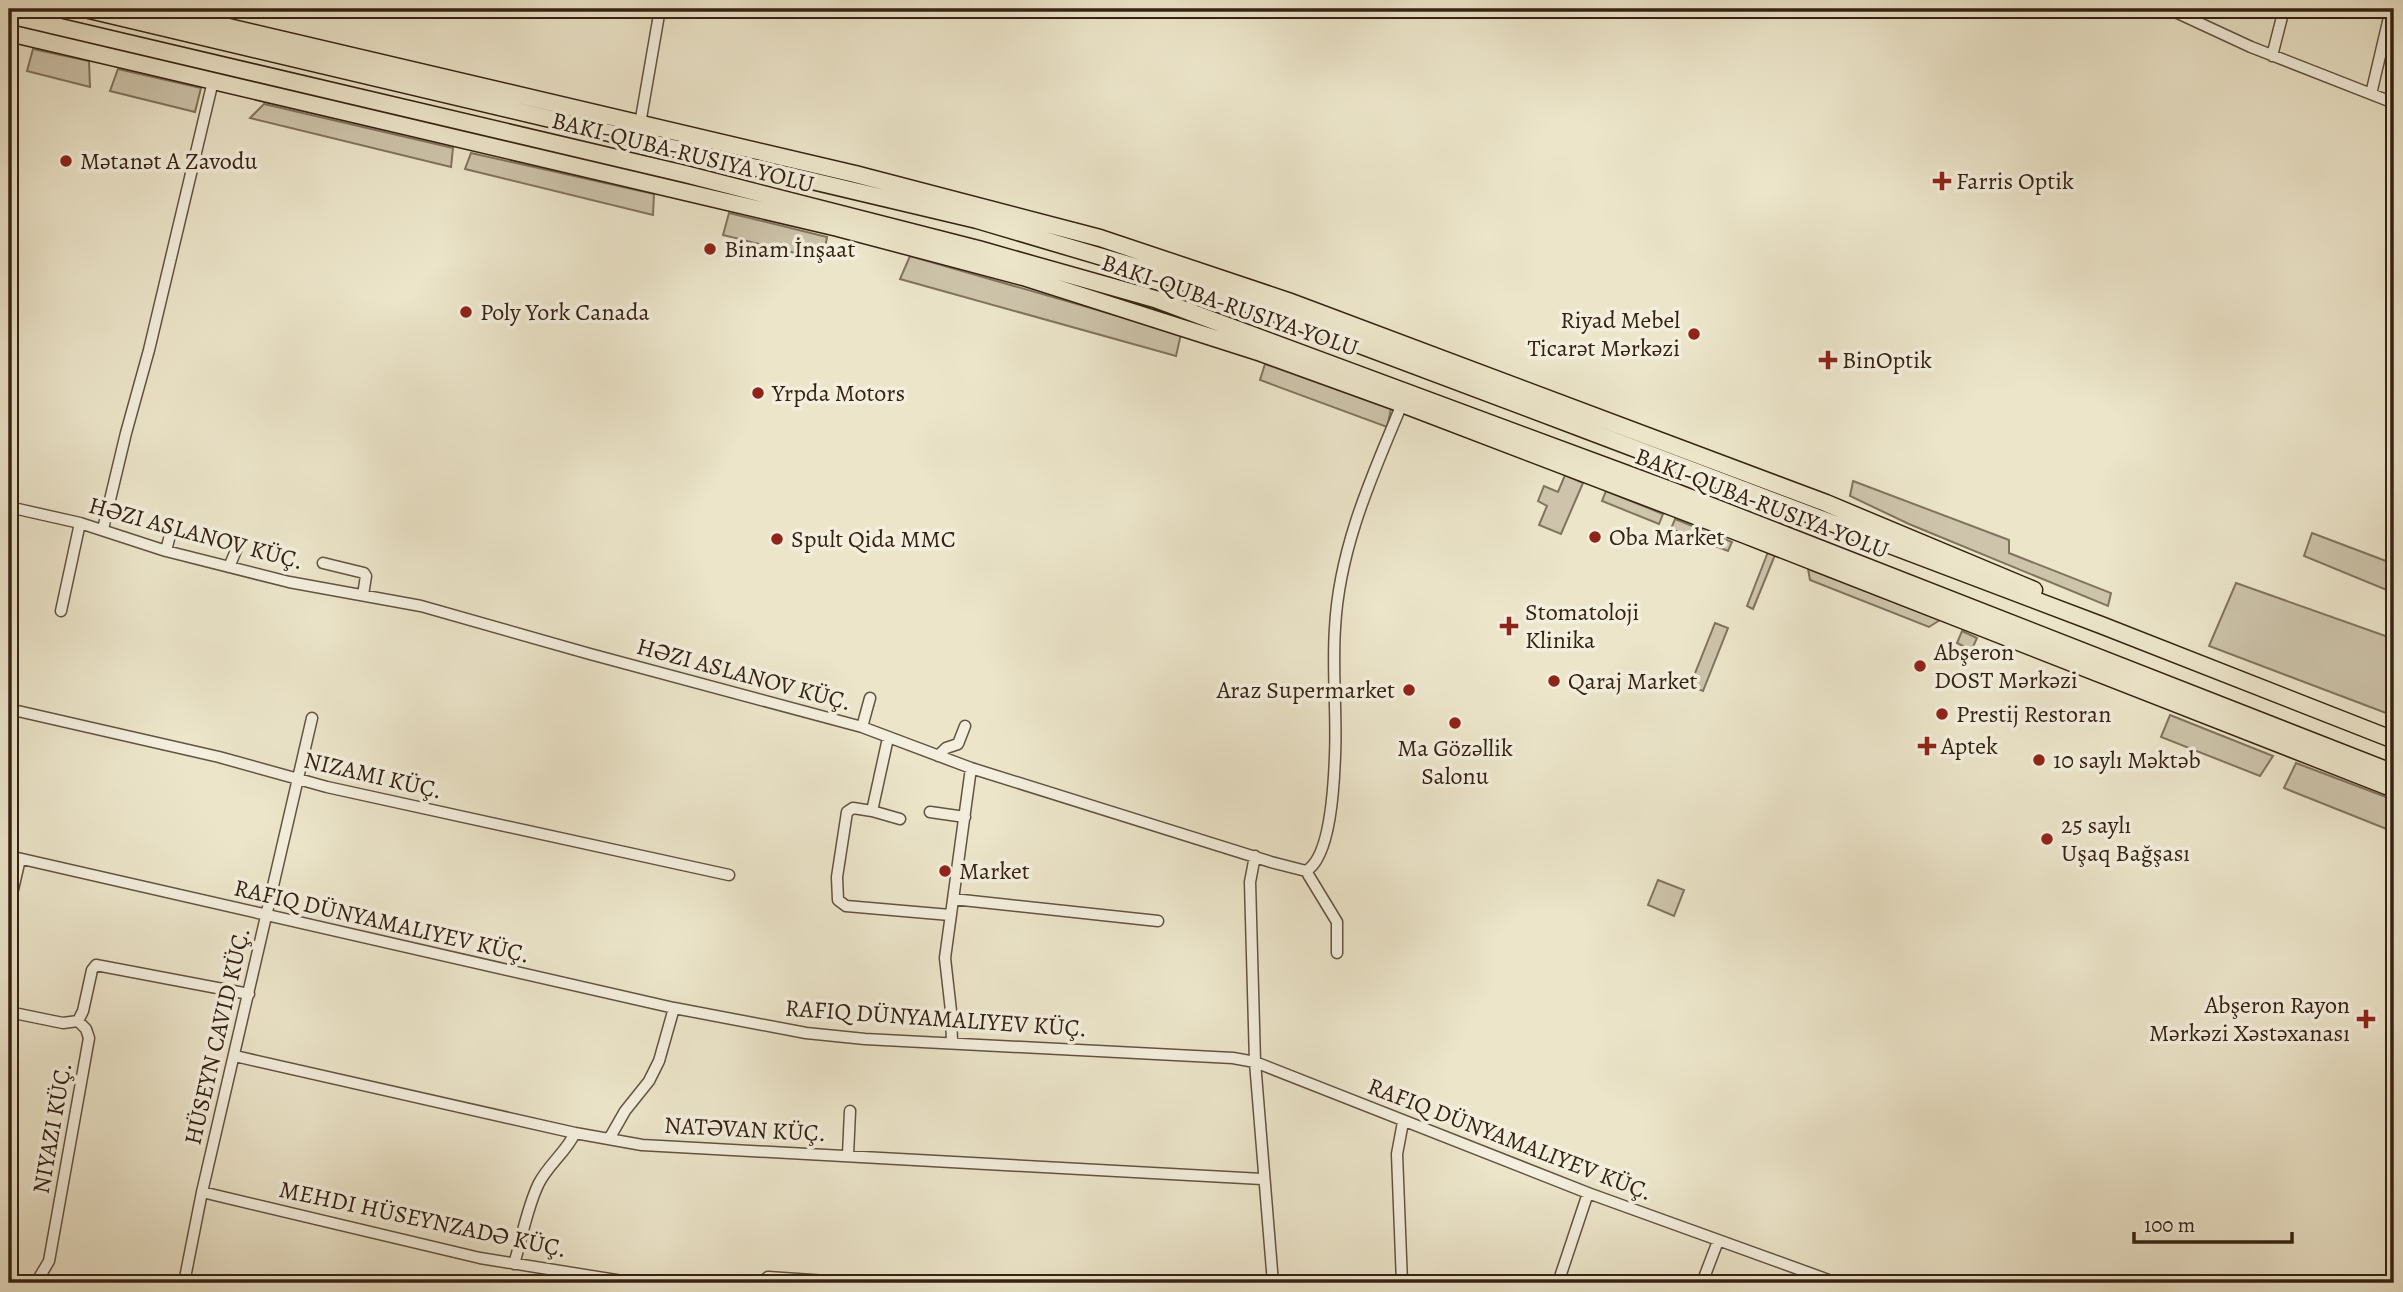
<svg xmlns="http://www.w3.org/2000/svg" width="2403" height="1292" font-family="Alegreya,serif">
	<rect width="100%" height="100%" fill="#ece5ca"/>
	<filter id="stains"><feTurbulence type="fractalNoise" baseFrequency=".00286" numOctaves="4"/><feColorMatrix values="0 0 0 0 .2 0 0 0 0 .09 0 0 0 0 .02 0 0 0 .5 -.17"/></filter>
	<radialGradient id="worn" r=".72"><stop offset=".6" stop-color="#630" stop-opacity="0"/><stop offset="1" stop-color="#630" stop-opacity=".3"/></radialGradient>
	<path fill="#cdc4ab" stroke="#81735f" stroke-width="2" d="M 33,49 L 89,61 L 90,87 L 27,71 Z
		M 118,69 L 201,88 L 195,112 L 110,91 Z
		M 264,104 L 453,148 L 451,167 L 250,118 Z
		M 471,153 L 654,194 L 653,215 L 465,169 Z
		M 729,213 L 827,237 L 823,260 L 723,235 Z
		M 910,256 L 1181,334 L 1176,356 L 900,279 Z
		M 1265,364 L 1391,409 L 1387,427 L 1260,380 Z
		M 1565,475 L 1583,483 L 1561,534 L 1539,525 L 1547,506 L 1538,501 L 1544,486 L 1558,492 Z
		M 1853,481 L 2009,540 L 2009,553 L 2111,593 L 2108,606 L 1909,524 L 1850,496 Z
		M 1606,491 L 1663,514 L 1659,524 L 1602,501 Z
		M 1675,519 L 1732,542 L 1728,551 L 1671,529 Z
		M 2312,533 L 2394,564 L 2394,593 L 2304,556 Z
		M 1768,552 L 1775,555 L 1753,609 L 1747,606 Z
		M 1808,569 L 1940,620 L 1929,627 L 1810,580 Z
		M 2236,583 L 2394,639 L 2394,716 L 2209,646 Z
		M 1715,623 L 1728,628 L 1703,691 L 1690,686 Z
		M 1962,631 L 1977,638 L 1968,658 L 1961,656 L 1965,647 L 1957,643 Z
		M 2170,715 L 2273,756 L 2260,776 L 2161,737 Z
		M 2296,763 L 2394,800 L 2394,832 L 2284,788 Z
		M 1658,880 L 1684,890 L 1674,916 L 1648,905 Z"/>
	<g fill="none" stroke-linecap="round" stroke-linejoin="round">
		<g stroke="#635341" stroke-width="13">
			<path id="minor" d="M 2169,9 L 2251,47 L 2394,103
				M 2272,56 L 2284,9
				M 2371,94 L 2391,9
				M 640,124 L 660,9
				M 9,507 L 80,523 L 166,551 L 289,582 L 421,606 L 590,654 L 862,727 L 971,768 L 1271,862 L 1306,871 C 1331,857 1334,783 1335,756 C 1337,713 1332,670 1335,628 C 1339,548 1372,476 1402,404
				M 103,529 L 126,433 L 149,350 L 213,81
				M 166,551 L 173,523
				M 323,563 L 364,573 L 366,576 L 363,595
				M 229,567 L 240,541
				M 61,611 L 80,523
				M 9,709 L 219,757 L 327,787 L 729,875
				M 862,727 L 870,698
				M 888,738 L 872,811 L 853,808 L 847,812 L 837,877 L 838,900 L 846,906 L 950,915
				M 938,756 L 946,748 L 958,744 L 965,726
				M 872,811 L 900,819
				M 930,812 L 965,817
				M 9,856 L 674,1008 L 806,1033 L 865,1039 L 1233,1058 L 1255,1062 L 1588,1193 L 1837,1283
				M 1255,856 L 1250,882 L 1255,1062 L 1273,1283
				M 1306,871 L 1337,922 L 1337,953
				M 953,899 L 1158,921
				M 9,907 L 20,859
				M 9,1012 L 63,1023 L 78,1021 L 83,1011 L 92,970 L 96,965 L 249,994
				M 952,1043 L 951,1011 L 945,958 L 971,768
				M 235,1056 L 575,1133 L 642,1145 L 1262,1179
				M 609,1139 L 625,1111 L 649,1081 L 659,1061 L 674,1008
				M 848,1155 L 850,1111
				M 202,1192 L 480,1258 L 635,1283
				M 514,1264 C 522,1238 527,1207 539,1183 C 549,1164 566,1152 575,1133
				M 36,1283 L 49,1261 L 89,1038 L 86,1029 L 78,1021
				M 184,1283 L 202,1192 L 312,718
				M 760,1283 L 768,1277 L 857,1283
				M 1402,1283 L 1397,1154 L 1403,1122
				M 1558,1283 L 1588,1193
				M 1702,1283 L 1718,1241
				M 1799,1283 L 1803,1271"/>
		</g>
		<g stroke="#352213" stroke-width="19">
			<path id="trunk" d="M 85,9 L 977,220 L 1163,275 L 1280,315 L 1578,427 L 2101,625 L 2394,740
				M 152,9 L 855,174 L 1100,238 L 1288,301 L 1826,503 L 2034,590
				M 9,15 L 685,174 L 978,249 L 1155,299 L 1673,491 L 2394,773
				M 9,33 L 838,228 L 1023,277 L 1261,353 L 1402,404 L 1745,535 L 2394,789"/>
		</g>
		<use href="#minor" stroke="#f3eedd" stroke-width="10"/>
		<use href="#trunk" stroke="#ece5ca" stroke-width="16"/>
	</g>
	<g fill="#8f2418" stroke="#f3eedd" stroke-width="2.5">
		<circle cx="66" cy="161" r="7"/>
		<path d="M1938.5 170.5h7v7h7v7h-7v7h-7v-7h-7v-7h7z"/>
		<circle cx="710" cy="249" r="7"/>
		<circle cx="466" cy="312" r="7"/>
		<circle cx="1694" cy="334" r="7"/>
		<path d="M1824.5 349.5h7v7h7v7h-7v7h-7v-7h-7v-7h7z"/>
		<circle cx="758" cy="393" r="7"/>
		<circle cx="1595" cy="537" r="7"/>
		<circle cx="777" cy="539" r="7"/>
		<path d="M1505.5 615.5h7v7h7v7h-7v7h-7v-7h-7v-7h7z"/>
		<circle cx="1920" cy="666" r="7"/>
		<circle cx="1554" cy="681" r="7"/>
		<circle cx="1409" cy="690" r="7"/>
		<circle cx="1942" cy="714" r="7"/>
		<circle cx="1455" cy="723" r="7"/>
		<path d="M1923.5 735.5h7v7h7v7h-7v7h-7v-7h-7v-7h7z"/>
		<circle cx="2039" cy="760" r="7"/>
		<circle cx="2047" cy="839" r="7"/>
		<circle cx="945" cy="871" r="7"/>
		<path d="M2362.5 1008.5h7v7h7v7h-7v7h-7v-7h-7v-7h7z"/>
	</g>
	<g text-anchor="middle" stroke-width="7" stroke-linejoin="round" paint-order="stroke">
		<g font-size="24" fill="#352213" stroke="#f3eedd">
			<text transform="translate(683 152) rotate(14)" y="8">BAKI-QUBA-RUSIYA YOLU</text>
			<text transform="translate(1230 305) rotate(19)" y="8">BAKI-QUBA-RUSIYA YOLU</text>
			<text transform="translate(1762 503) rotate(21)" y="8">BAKI-QUBA-RUSIYA YOLU</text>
			<text transform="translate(196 533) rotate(15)" y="8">HƏZI ASLANOV KÜÇ.</text>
			<text transform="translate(744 674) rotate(15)" y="8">HƏZI ASLANOV KÜÇ.</text>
			<text transform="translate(373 775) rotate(13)" y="8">NIZAMI KÜÇ.</text>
			<text transform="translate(382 921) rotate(13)" y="8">RAFIQ DÜNYAMALIYEV KÜÇ.</text>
			<text transform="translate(936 1018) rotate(4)" y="8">RAFIQ DÜNYAMALIYEV KÜÇ.</text>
			<text transform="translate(217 1036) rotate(-77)" y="8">HÜSEYN CAVID KÜÇ.</text>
			<text transform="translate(52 1128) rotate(-80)" y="8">NIYAZI KÜÇ.</text>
			<text transform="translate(745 1129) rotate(3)" y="8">NATƏVAN KÜÇ.</text>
			<text transform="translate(1510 1139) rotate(21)" y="8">RAFIQ DÜNYAMALIYEV KÜÇ.</text>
			<text transform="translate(423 1219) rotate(12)" y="8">MEHDI HÜSEYNZADƏ KÜÇ.</text>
		</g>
		<g font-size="24" fill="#352213" stroke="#f3eedd" text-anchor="start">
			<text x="80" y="169">Mətanət A Zavodu</text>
			<text x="1956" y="189">Farris Optik</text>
			<text x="724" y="257">Binam İnşaat</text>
			<text x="480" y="320">Poly York Canada</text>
			<text x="1680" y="328" text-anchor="end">Riyad Mebel<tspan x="1680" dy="28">Ticarət Mərkəzi</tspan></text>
			<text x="1842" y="368">BinOptik</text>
			<text x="772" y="401">Yrpda Motors</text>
			<text x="1609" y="545">Oba Market</text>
			<text x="791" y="547">Spult Qida MMC</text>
			<text x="1525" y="620">Stomatoloji<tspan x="1525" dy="28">Klinika</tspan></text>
			<text x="1934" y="660">Abşeron<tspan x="1934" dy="28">DOST Mərkəzi</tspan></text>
			<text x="1568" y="689">Qaraj Market</text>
			<text x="1395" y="698" text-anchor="end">Araz Supermarket</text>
			<text x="1956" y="722">Prestij Restoran</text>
			<text x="1941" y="754">Aptek</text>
			<text x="1455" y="756" text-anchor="middle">Ma Gözəllik<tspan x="1455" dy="28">Salonu</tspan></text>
			<text x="2053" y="768">10 saylı Məktəb</text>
			<text x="2061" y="833">25 saylı<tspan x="2061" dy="28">Uşaq Bağşası</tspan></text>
			<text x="959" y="879">Market</text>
			<text x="2350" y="1013" text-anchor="end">Abşeron Rayon<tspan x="2350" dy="28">Mərkəzi Xəstəxanası</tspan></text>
		</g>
	</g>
	<rect width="2403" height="1292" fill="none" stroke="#ece5ca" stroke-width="35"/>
	<rect x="10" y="10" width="2382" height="1271" fill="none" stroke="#352213" stroke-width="3.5"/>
	<rect x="18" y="18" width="2368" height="1257" fill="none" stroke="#352213" stroke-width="2"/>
	<path d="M2134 1232v10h158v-10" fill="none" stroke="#352213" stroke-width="3.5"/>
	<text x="2144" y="1232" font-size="21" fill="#352213" stroke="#f3eedd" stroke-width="5" paint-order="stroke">100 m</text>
	<rect width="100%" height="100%" filter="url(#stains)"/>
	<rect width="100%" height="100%" fill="url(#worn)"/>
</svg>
